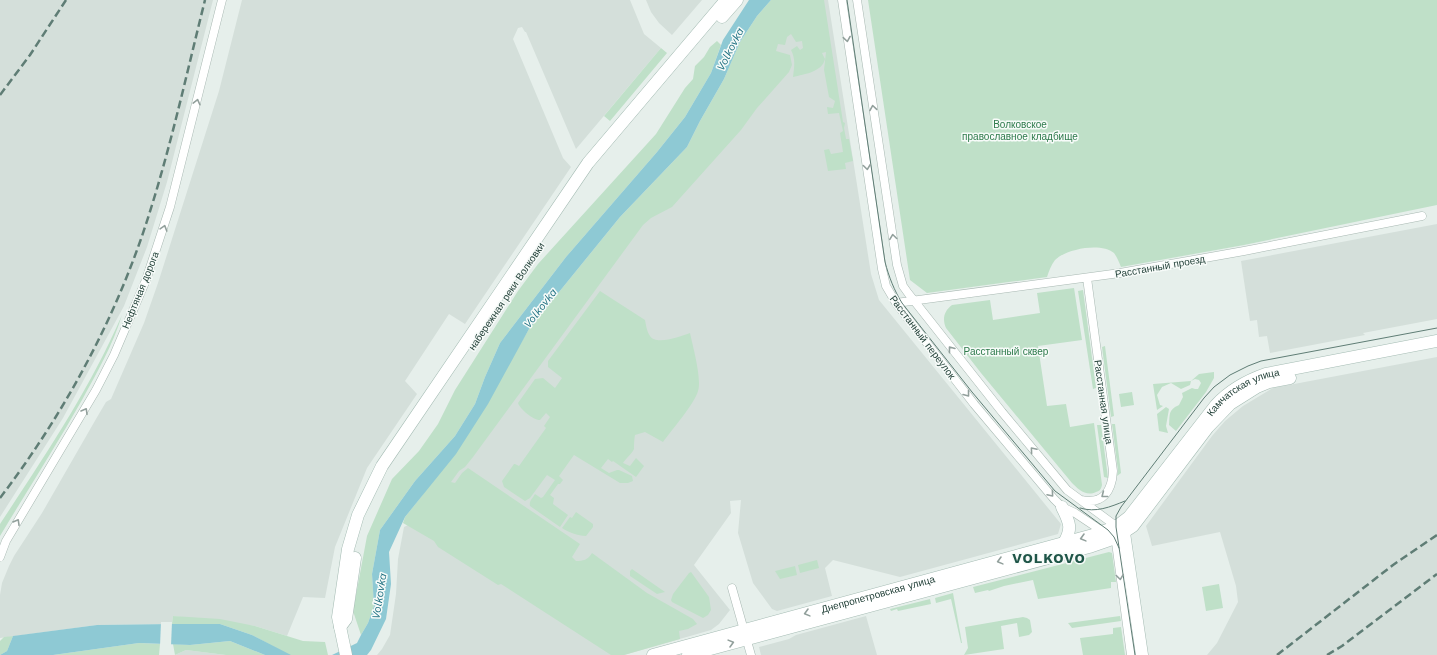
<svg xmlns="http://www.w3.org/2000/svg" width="1437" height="655" font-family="'Work Sans',sans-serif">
	<rect width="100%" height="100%" fill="#e6efeb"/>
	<path fill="#d4dfda" d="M 0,0 L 213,0 L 167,182 L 147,247 L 124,306 L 63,418 L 0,517 Z
		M 242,0 L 630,0 L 644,34 L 661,48 L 576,149 L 526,32 L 525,32 L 522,27 L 518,28 L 513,39 L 563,158 L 571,167 L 465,324 L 449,314 L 405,381 L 417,394 L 367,468 L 335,547 L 325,598 L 303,597 L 287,636 L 255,626 L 173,616 L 172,624 L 97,625 L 0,638 L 0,595 L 2,583 L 9,566 L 14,556 L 42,513 L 96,419 L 106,402 L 111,399 L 144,323 L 158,283 L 219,91 Z
		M 646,0 L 702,0 L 672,35 L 659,23 L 651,12 Z
		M 797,0 L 828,0 L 871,274 L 879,300 L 1061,524 L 1058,534 L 900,577 L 833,560 L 825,568 L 832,596 L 777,611 L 772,609 L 753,583 L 738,533 L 741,500 L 730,501 L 731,513 L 694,565 L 730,610 L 719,624 L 711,630 L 624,655 L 377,655 L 382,649 L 390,635 L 396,594 L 398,559 L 404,527 L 408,525 L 413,528 Z
		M 1437,224 L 1437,319 L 1363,333 L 1365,335 L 1270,353 L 1267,336 L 1259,337 L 1257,320 L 1250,321 L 1241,261 Z
		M 1437,357 L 1437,655 L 1207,655 L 1217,643 L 1238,602 L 1236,586 L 1220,532 L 1152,546 L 1146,526 L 1212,436 L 1225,421 L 1243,406 L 1273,388 Z
		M 866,616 L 877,655 L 761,655 L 759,647 L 789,639 L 796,635 Z
		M 186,650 L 226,655 L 175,655 Z"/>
	<path fill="#bfe0c8" d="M 771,0 L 824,0 L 843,122 L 845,123 L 844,128 L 846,139 L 849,139 L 853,161 L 845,163 L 846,169 L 828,171 L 824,150 L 829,149 L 831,154 L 843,152 L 840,133 L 843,131 L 839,113 L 828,114 L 827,107 L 833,108 L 835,101 L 829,97 L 824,70 L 826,52 L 822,53 L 825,59 C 822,72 805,74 793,77 C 794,67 796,60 791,50 L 797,46 L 800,50 L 803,48 L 802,41 L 796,42 L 791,34 L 787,37 L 785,45 L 778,44 L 776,51 L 790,55 L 792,65 L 789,72 L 757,108 L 741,130 L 672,207 L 651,218 L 643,225 L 473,457 L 465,467 L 459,471 L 451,482 L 455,483 L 462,473 L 468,468 L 580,544 L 572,557 L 576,561 C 583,561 588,560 592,553 L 647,593 L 693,619 L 697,624 L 688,629 L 679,631 L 680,639 L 624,655 L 611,655 L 501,584 L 498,585 L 438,547 L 434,541 L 403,523 L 405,517 L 421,497 L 508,365 L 529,329 L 620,217 L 687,147 L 700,121 L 724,79 L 740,42 L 757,16 Z
		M 868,0 L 1437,0 L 1437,205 L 1244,245 L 1121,267 C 1119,262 1117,257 1114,253 C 1101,242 1066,249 1055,260 C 1051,265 1049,271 1047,277 L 927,293 L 910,280 Z
		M 717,41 L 721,45 L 711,73 L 685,117 L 657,152 L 566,257 L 500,343 L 485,377 L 475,404 L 455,436 L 415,481 L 380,530 L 372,574 L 374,606 L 368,623 L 361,635 L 353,611 L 367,536 L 392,479 L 419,451 L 438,424 L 455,390 L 518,291 L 538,264 L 656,134 L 685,88 L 693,79 L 695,66 L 704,57 L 710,47 Z
		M 661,48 L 667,53 L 610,121 L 604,116 Z
		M 1074,288 L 1082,340 L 1038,346 L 1047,406 L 1066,404 L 1070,427 L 1094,423 L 1102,485 C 1101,489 1100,491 1096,492 C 1086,497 1078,489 1072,483 L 981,373 L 946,328 C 942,319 944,311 952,305 L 990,300 L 993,320 L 1040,313 L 1037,293 Z
		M 1083,290 L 1096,388 L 1093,389 L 1078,291 Z
		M 600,291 L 645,320 C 646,325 647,332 650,336 C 656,346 681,336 690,333 C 693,347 702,379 698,391 C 695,403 671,431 663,442 L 645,432 L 635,435 C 634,440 634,447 634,449 C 632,454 626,458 623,463 L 630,466 L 636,458 L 644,466 L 636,477 L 613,461 L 612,462 L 608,459 L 601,468 L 609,473 L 617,470 L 619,470 L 632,476 L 633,481 L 628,483 L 620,483 L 574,455 L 559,476 L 563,480 L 560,484 L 558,484 L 550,495 L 554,498 L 553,504 L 568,515 L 560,527 L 530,506 C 529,501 532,499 535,494 L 541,498 L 543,497 L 555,480 L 547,475 L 530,498 L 525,501 L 504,487 L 502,481 L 514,464 L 515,464 L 519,466 L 546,428 L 544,426 L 550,417 L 546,413 L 540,420 C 533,420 520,409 518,403 L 535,379 L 543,378 L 555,388 L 562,378 L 548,367 L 548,361 Z
		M 122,315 C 113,345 97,372 82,400 C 56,446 27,491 0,536 L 0,524 C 44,457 90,389 122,315 Z
		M 1105,346 L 1114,416 L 1111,417 L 1102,347 Z
		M 1214,372 L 1214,378 L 1206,392 L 1176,431 L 1169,425 C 1170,414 1168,410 1179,405 L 1183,397 L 1182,393 L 1192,388 L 1195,389 L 1198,389 L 1201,383 L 1199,380 L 1195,379 L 1191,381 L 1190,385 L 1181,389 L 1171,383 L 1162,387 L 1157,395 L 1160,405 L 1163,406 L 1157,410 L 1153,384 L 1191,381 L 1199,374 Z
		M 1132,392 L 1134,405 L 1121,407 L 1119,394 Z
		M 1166,407 L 1169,409 L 1166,426 L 1168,433 L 1159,431 L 1157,414 Z
		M 1112,424 L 1115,424 L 1121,473 L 1117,476 L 1118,471 Z
		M 1097,425 L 1101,425 L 1108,478 L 1104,477 Z
		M 576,512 L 593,524 L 593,527 L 586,536 C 578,536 568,532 562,528 L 570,517 L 572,518 Z
		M 1109,552 L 1112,553 L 1116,582 L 1111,582 L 1111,588 L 1038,599 L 1033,580 L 1004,586 L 989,591 L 988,590 L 975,593 L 973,587 Z
		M 817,560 L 819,568 L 800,573 L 798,565 Z
		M 795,566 L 797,575 L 780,579 L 775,571 Z
		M 632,569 L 665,592 L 657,594 L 630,576 L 630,571 Z
		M 691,572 L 709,597 L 711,610 L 708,615 L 703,618 L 672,602 L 671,600 L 673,594 L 689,573 Z
		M 1219,584 L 1223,608 L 1206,611 L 1202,587 Z
		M 953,593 L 962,643 L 961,643 L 951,599 L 936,603 L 935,598 Z
		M 930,599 L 931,604 L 898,611 L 897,609 L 891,611 L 890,609 Z
		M 173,616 L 220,619 L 255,626 L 303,641 L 325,642 L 328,655 L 289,655 L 252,635 L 220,624 L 172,624 Z
		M 1120,616 L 1121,621 L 1072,628 L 1068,623 Z
		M 1023,617 L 1027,618 L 1030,620 L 1032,632 L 1029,635 L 1019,637 L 1017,623 L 1001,626 L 1004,649 L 964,655 L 968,648 L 965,627 Z
		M 1121,627 L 1125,655 L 1083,655 L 1080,638 L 1113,634 L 1113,628 Z
		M 13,636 L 7,651 L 0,655 L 0,641 L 4,637 Z
		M 230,641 L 265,655 L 226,655 L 186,650 L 175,655 L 173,644 L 190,645 Z
		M 139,643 L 160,644 L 159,655 L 53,655 Z"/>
	<path fill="#8ec9d4" d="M 749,0 L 771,0 L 757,16 L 740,42 L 724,79 L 700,121 L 687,147 L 620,217 L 529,329 L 488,404 L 456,454 L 405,517 L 389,552 L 391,584 L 386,619 L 371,650 L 367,655 L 332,655 L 357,643 L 361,635 L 368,623 L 374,606 L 372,574 L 380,530 L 415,481 L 455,436 L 475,404 L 485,377 L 500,343 L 566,257 L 657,152 L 685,117 L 711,73 L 723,40 Z
		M 172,624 L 220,624 L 252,635 L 291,655 L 265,655 L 230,641 L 190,645 L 139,643 L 53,655 L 0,655 L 7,651 L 13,636 L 97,625 Z"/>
	<path fill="#e6efeb" d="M 161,622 L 172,622 L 171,646 L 160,646 Z"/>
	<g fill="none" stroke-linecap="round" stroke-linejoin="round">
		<g stroke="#a8b8b2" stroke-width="9">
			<path id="street" d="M 842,0 L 882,269 L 886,286 L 896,303 L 974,404 L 1054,499 L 1062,507 L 1075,513 L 1105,533
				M 857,0 L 897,265 L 903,286 L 908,293 L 1002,412 L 1067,490 L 1120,529
				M 896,303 L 1120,273 L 1244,251 L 1422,216
				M 1081,500 C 1103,505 1112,491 1113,471 L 1087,278
				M 1115,535 L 1131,655
				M 0,557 L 6,541 L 96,390 L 114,355 L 146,280 L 170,207 L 222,0
				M 732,588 L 751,655"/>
		</g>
		<g stroke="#a4bbb3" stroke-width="13">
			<g id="secondary">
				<path d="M 722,17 L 737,0"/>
				<path d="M 1062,507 C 1069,522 1073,527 1064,543"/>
				<path d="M 1124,533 L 1142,655"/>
				<path d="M 340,627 L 346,619 L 355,558"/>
				<path d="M 346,655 L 338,617 L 348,549 L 358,515 L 382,466 L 588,163 L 726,0"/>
				<path id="s1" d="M 653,655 L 1093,535 L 1116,527 L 1129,517 L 1216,405 C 1230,390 1246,381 1266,374 L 1437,341"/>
				<path d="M 688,655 L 1089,547 L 1115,538 L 1133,526 L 1208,427 L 1230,404 L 1257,387 L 1269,382 L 1290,378"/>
			</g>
		</g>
		<use href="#street" stroke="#fff" stroke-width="8"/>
		<use href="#secondary" stroke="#fff" stroke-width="12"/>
		<path stroke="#5f7d75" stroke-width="1" d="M 847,0 L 885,262 C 889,277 894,290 902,303 L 972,392 L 1055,491 L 1108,530 L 1114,537 L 1119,548
			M 1080,508 C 1096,513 1110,507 1125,501
			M 1135,655 L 1116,527 L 1116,516 L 1121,507 L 1204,398 L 1214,387 L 1230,375 L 1248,366 L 1261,361 L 1437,328"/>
		<path stroke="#5f7d75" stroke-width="2.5" stroke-dasharray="8 4" stroke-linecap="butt" d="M 0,95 L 30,55 L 66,0
			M 0,498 C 67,410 120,311 152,205 C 173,137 188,68 205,0
			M 1277,655 L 1393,565 L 1437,535
			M 1327,655 L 1342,646 L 1437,574"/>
	</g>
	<defs><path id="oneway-chevron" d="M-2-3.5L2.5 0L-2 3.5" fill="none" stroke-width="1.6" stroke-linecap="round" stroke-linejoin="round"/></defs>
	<g stroke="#92a09c">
		<use href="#oneway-chevron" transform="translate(847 39) rotate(81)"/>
		<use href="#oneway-chevron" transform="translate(197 102) rotate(-76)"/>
		<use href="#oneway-chevron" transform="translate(873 108) rotate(-99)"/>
		<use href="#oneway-chevron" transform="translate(867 167) rotate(82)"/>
		<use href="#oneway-chevron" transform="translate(164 228) rotate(-73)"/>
		<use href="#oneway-chevron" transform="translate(893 237) rotate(-98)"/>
		<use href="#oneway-chevron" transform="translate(951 349) rotate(-128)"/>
		<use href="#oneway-chevron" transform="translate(967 394) rotate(52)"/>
		<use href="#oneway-chevron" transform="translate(85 411) rotate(-60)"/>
		<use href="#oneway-chevron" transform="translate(1033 450) rotate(-130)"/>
		<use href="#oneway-chevron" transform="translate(1051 494) rotate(50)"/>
		<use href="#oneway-chevron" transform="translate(1104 495) rotate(142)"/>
		<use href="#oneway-chevron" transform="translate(17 522) rotate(-60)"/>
		<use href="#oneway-chevron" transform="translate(1083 538) rotate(165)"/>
		<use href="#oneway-chevron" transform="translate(1000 561) rotate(165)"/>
		<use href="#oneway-chevron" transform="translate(1120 577) rotate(82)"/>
		<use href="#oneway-chevron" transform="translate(807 613) rotate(165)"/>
		<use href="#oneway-chevron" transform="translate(731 643) rotate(-15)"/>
	</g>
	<g text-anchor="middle" stroke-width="3" stroke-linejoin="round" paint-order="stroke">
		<g font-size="10" fill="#2d7a4b" stroke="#f7fbf9">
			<text x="1020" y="128">Волковское<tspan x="1020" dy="12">православное кладбище</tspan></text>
			<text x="1006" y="355">Расстанный сквер</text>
		</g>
		<g font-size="10" fill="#24423a" stroke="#f7fbf9">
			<text transform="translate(1160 266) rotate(-10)" y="4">Расстанный проезд</text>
			<text transform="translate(140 290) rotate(-68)" y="4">Нефтяная дорога</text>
			<text transform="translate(506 296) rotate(-56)" y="4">набережная реки Волковки</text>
			<text transform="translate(923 337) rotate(53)" y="4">Расстанный переулок</text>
			<text dy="4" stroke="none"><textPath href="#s1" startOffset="669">Камчатская улица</textPath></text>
			<text transform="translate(1104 402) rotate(82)" y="4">Расстанная улица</text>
			<text dy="4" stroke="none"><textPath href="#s1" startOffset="233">Днепропетровская улица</textPath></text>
		</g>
		<g font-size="11" font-style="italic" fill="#1c6f80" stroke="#f7fbf9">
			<text transform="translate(730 49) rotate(-63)" y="4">Volkovka</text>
			<text transform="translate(540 308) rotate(-52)" y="4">Volkovka</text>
			<text transform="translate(379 596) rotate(-81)" y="4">Volkovka</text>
		</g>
		<g font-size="14" font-weight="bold" letter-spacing="1" fill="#1f5548" stroke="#f7fbf9">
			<text x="1049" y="563">VOLKOVO</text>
		</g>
	</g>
</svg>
